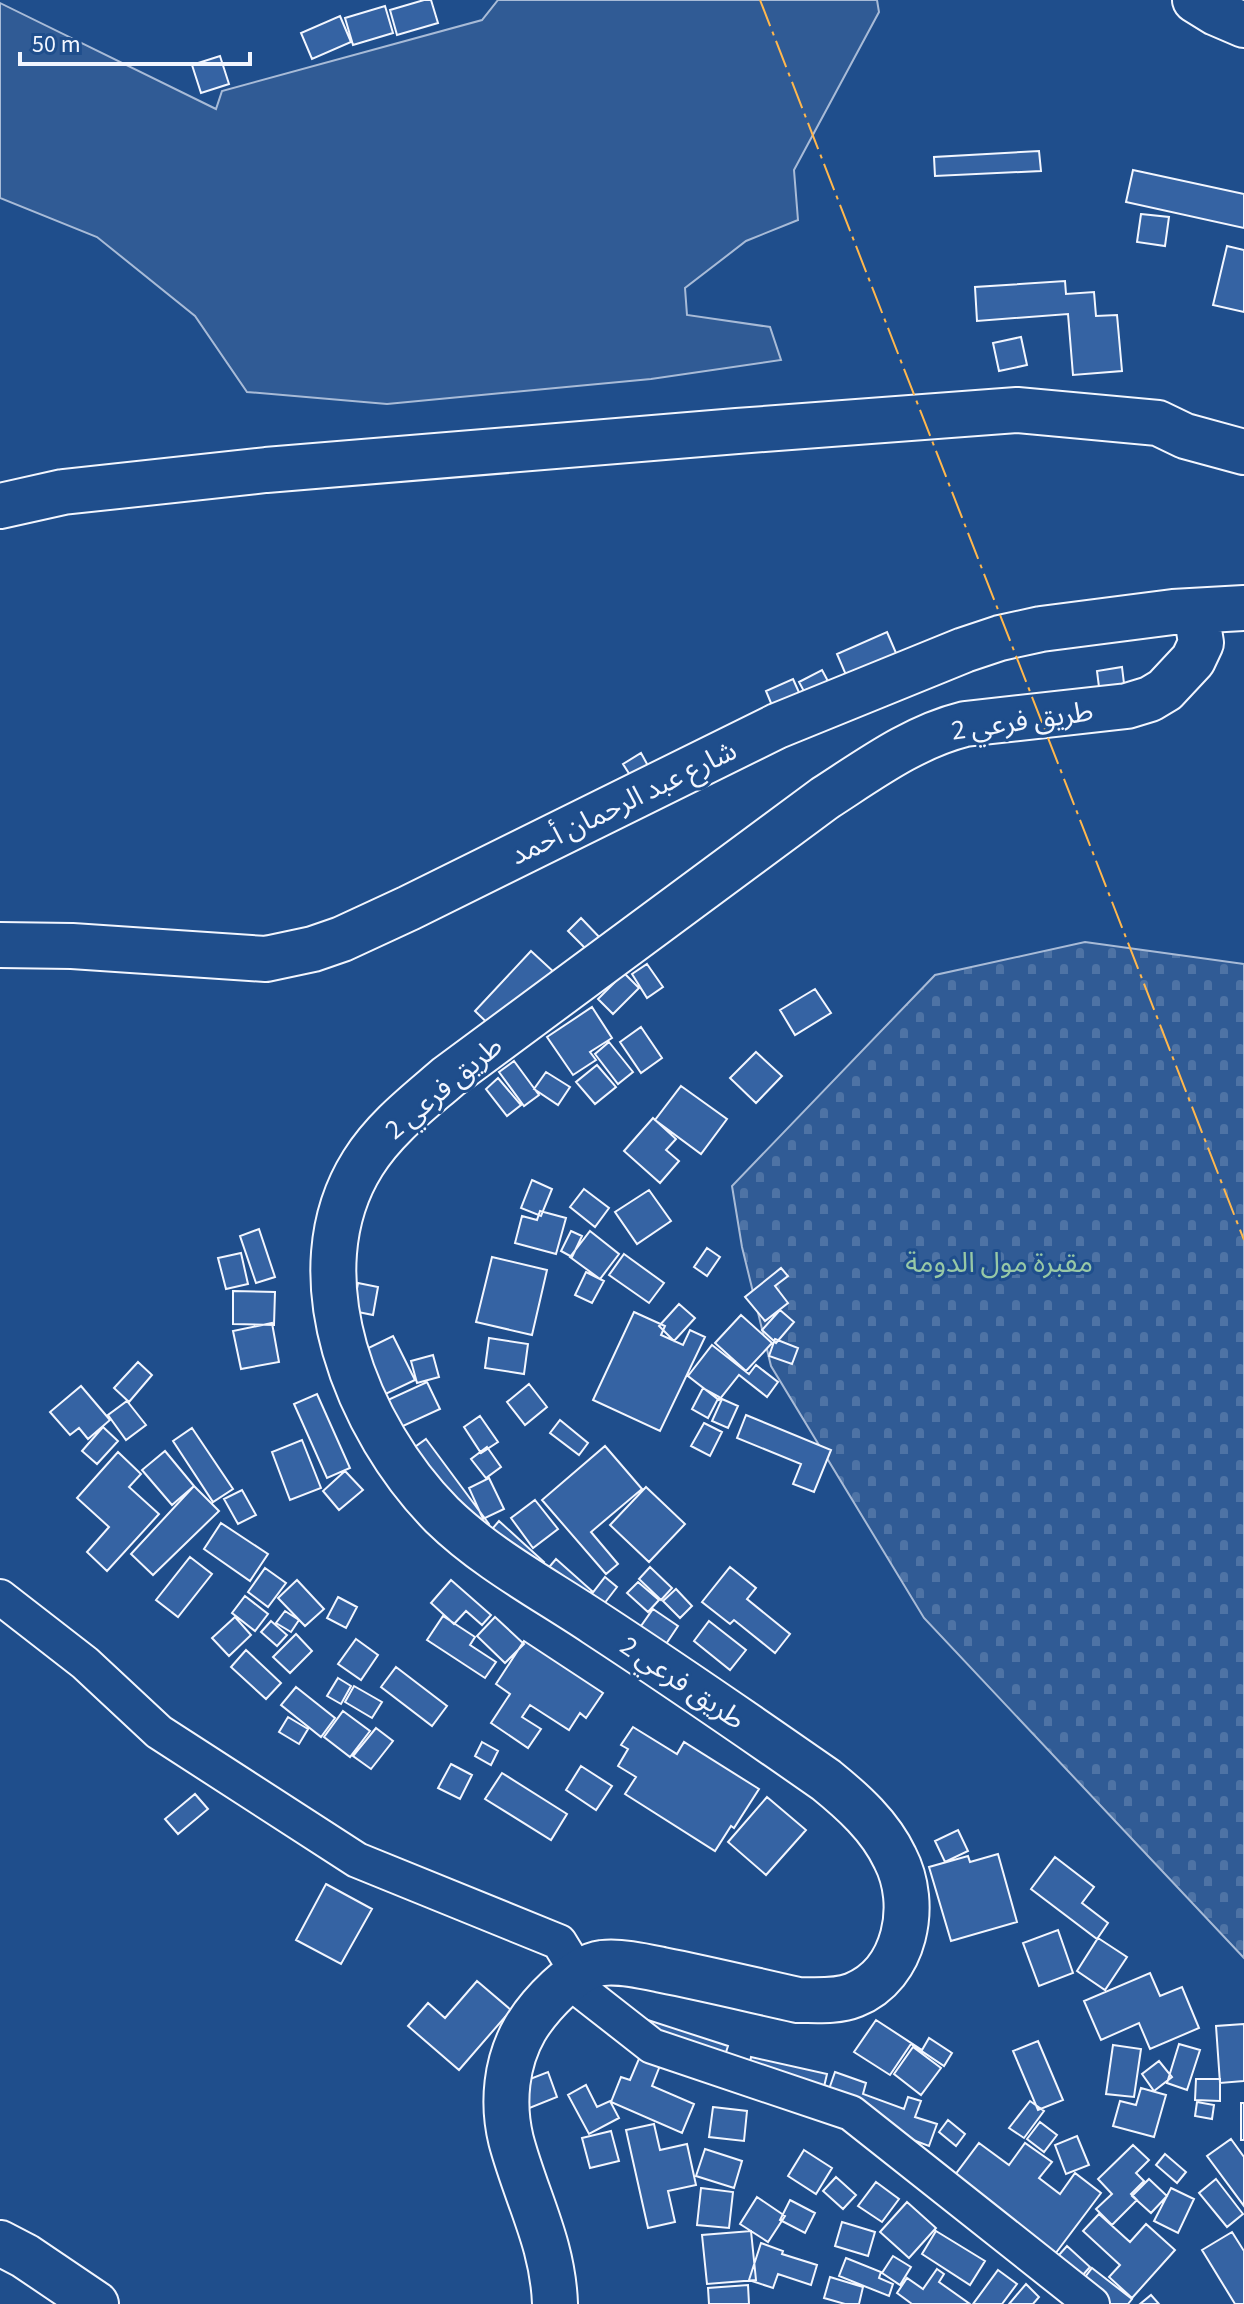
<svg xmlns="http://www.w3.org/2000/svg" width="1244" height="2304" font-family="'Source Sans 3','Noto Sans Arabic',sans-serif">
	<defs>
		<pattern id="cemetery-stones" width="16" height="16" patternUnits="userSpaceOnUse" patternTransform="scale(2)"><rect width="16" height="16" fill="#305b95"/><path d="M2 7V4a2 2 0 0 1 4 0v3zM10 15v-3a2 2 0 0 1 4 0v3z" fill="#4e73a5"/></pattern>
	</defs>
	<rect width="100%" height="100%" fill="#1f4e8c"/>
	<path fill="#305b95" stroke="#a8bbd7" stroke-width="2" d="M 498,0 L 877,0 L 879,12 L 794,170 L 798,220 L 746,241 L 685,288 L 687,315 L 770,327 L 781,360 L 651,379 L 387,404 L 247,392 L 195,316 L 97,237 L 0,198 L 0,3 L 216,109 L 222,91 L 482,20 Z"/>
	<path fill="url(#cemetery-stones)" stroke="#a8bbd7" stroke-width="2" d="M 1085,942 L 1244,964 L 1244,1958 L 924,1618 L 771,1366 L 742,1247 L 732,1186 L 935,975 Z"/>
	<path fill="#3563a3" stroke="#f2f6ff" stroke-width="2" d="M 424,0 L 431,0 L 438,23 L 397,35 L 390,10 Z
		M 385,6 L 393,33 L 353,45 L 345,18 Z
		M 340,16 L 351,42 L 312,59 L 301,33 Z
		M 220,56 L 229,84 L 201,93 L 192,65 Z
		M 1039,151 L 1041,171 L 935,176 L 934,157 Z
		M 1133,170 L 1244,194 L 1244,228 L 1126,202 Z
		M 1141,214 L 1169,217 L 1165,246 L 1137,242 Z
		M 1227,246 L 1244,250 L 1244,312 L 1213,305 Z
		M 1065,281 L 1066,294 L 1094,292 L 1096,316 L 1117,315 L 1122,371 L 1073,375 L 1068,314 L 977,321 L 975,287 Z
		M 1021,337 L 1027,365 L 999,371 L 993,343 Z
		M 887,632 L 899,660 L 849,682 L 837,654 Z
		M 1122,667 L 1125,692 L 1100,695 L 1097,671 Z
		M 822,670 L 837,698 L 814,710 L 799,682 Z
		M 793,679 L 806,708 L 778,720 L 766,691 Z
		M 641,753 L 652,773 L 635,783 L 623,764 Z
		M 581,918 L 603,941 L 590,953 L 568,931 Z
		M 531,951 L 556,974 L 499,1034 L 475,1011 Z
		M 647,964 L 663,987 L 647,998 L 632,974 Z
		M 624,973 L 639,988 L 613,1014 L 598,999 Z
		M 815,989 L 831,1013 L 795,1035 L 780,1010 Z
		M 592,1007 L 612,1038 L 590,1052 L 596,1060 L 573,1075 L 547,1037 Z
		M 641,1027 L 662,1058 L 641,1073 L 620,1042 Z
		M 609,1042 L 633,1072 L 618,1084 L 595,1054 Z
		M 756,1052 L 782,1076 L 756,1103 L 730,1078 Z
		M 514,1061 L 539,1095 L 524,1106 L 499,1072 Z
		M 597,1065 L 616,1087 L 595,1104 L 576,1082 Z
		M 546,1072 L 570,1087 L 558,1105 L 534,1089 Z
		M 498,1078 L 521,1105 L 507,1116 L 486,1089 Z
		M 681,1086 L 727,1119 L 701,1154 L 655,1120 Z
		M 653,1118 L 676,1139 L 666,1150 L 679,1161 L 660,1183 L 624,1151 Z
		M 532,1180 L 552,1189 L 541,1216 L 521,1208 Z
		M 584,1189 L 609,1208 L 595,1227 L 570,1207 Z
		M 649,1190 L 671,1221 L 637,1244 L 615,1212 Z
		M 540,1211 L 566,1218 L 556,1254 L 515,1243 L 522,1216 L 537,1220 Z
		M 259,1229 L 275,1277 L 256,1283 L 240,1236 Z
		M 571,1231 L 582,1236 L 572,1257 L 561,1251 Z
		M 590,1231 L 619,1254 L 600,1279 L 570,1257 Z
		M 707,1248 L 720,1257 L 707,1276 L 694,1267 Z
		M 241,1253 L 248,1284 L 226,1289 L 218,1258 Z
		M 624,1254 L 664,1283 L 649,1303 L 609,1275 Z
		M 492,1257 L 547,1270 L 532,1335 L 476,1322 Z
		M 781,1268 L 788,1276 L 775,1286 L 788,1303 L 765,1321 L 745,1297 Z
		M 586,1272 L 604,1281 L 592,1303 L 575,1295 Z
		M 358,1283 L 378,1287 L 373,1315 L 353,1311 Z
		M 233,1291 L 275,1292 L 274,1325 L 233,1324 Z
		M 679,1304 L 695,1318 L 674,1341 L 659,1326 Z
		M 780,1310 L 794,1322 L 776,1343 L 762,1330 Z
		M 634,1312 L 665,1326 L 661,1335 L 683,1345 L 690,1330 L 705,1337 L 660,1431 L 593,1400 Z
		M 741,1315 L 772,1343 L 746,1371 L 715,1343 Z
		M 272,1323 L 279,1362 L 241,1369 L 233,1331 Z
		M 393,1336 L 415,1380 L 375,1399 L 354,1355 Z
		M 489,1338 L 528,1344 L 524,1374 L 485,1368 Z
		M 775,1339 L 798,1348 L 792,1364 L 769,1356 Z
		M 712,1345 L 749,1374 L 756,1365 L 778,1382 L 767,1397 L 739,1375 L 719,1400 L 688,1376 Z
		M 433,1355 L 439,1377 L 417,1383 L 411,1361 Z
		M 138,1362 L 152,1375 L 129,1402 L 114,1388 Z
		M 427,1382 L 440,1409 L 390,1432 L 377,1405 Z
		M 529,1384 L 547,1407 L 525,1425 L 507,1402 Z
		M 81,1386 L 110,1420 L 88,1439 L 79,1428 L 70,1435 L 50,1412 Z
		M 703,1388 L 719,1397 L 708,1418 L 692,1409 Z
		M 317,1394 L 350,1468 L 327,1478 L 294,1404 Z
		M 722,1399 L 738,1406 L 728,1428 L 712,1421 Z
		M 127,1401 L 146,1425 L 126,1440 L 108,1415 Z
		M 746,1415 L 831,1450 L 814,1492 L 793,1484 L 801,1464 L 737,1438 Z
		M 480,1416 L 498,1442 L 481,1453 L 464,1427 Z
		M 560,1420 L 588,1443 L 579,1455 L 550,1433 Z
		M 704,1423 L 722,1432 L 710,1456 L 691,1446 Z
		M 103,1427 L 118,1441 L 97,1464 L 82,1451 Z
		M 192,1428 L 233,1489 L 213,1502 L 173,1441 Z
		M 426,1439 L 489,1524 L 464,1543 L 401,1457 Z
		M 302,1440 L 321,1488 L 290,1500 L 272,1452 Z
		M 605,1446 L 642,1489 L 591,1532 L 618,1564 L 606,1574 L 542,1500 Z
		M 487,1447 L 501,1467 L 486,1478 L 471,1459 Z
		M 165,1451 L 194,1486 L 172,1505 L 142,1470 Z
		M 118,1452 L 141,1474 L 129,1487 L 159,1514 L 107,1571 L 87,1552 L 109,1527 L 77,1498 Z
		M 345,1471 L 363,1490 L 339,1510 L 323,1491 Z
		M 489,1478 L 504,1509 L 483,1519 L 469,1488 Z
		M 194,1486 L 219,1511 L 153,1575 L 131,1554 Z
		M 646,1487 L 685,1524 L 649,1562 L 610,1525 Z
		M 242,1490 L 256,1515 L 238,1524 L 224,1499 Z
		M 535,1500 L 558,1529 L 533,1548 L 511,1518 Z
		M 499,1521 L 544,1562 L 519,1590 L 474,1550 Z
		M 221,1523 L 268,1554 L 250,1581 L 204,1549 Z
		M 190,1557 L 212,1574 L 178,1617 L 156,1600 Z
		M 556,1559 L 592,1591 L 563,1623 L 528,1592 Z
		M 650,1567 L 672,1588 L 661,1600 L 639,1579 Z
		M 730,1567 L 756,1588 L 747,1599 L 790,1634 L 775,1653 L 734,1620 L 730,1624 L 702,1602 Z
		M 265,1568 L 286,1583 L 268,1607 L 248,1592 Z
		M 605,1577 L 617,1587 L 597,1613 L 584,1604 Z
		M 297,1580 L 324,1609 L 305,1626 L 278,1598 Z
		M 451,1580 L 491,1615 L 482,1625 L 466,1611 L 454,1624 L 431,1603 Z
		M 638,1582 L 659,1600 L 648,1612 L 627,1593 Z
		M 676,1589 L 692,1606 L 680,1618 L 663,1601 Z
		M 245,1596 L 268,1614 L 255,1631 L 232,1613 Z
		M 338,1597 L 357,1607 L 346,1628 L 327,1618 Z
		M 653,1609 L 678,1626 L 654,1662 L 634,1636 Z
		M 285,1611 L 299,1620 L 291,1632 L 276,1623 Z
		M 443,1616 L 475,1637 L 470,1645 L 496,1662 L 485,1678 L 427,1640 Z
		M 235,1617 L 251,1635 L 229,1656 L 212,1638 Z
		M 495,1617 L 524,1644 L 505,1663 L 477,1636 Z
		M 271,1621 L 287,1635 L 277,1646 L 261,1632 Z
		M 709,1621 L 746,1650 L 730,1670 L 694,1641 Z
		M 296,1634 L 312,1651 L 290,1673 L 273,1657 Z
		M 356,1639 L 378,1655 L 361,1680 L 338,1664 Z
		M 524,1641 L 603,1693 L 586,1718 L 580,1713 L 569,1730 L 530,1705 L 522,1717 L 541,1729 L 528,1748 L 491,1723 L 510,1694 L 496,1684 Z
		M 246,1650 L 281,1683 L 266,1699 L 231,1667 Z
		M 396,1667 L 447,1706 L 432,1726 L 381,1687 Z
		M 338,1678 L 351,1686 L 341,1704 L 327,1696 Z
		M 354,1686 L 382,1702 L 372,1718 L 345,1702 Z
		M 296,1687 L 335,1718 L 321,1737 L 281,1705 Z
		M 343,1711 L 370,1731 L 350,1757 L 324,1737 Z
		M 288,1717 L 308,1729 L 299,1744 L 279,1732 Z
		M 633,1727 L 677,1754 L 684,1742 L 759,1789 L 734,1828 L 731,1826 L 715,1851 L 625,1794 L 636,1777 L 618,1766 L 628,1749 L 621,1745 Z
		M 376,1728 L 393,1741 L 371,1769 L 353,1756 Z
		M 482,1742 L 498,1751 L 491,1765 L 475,1756 Z
		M 451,1764 L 472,1775 L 460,1799 L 438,1788 Z
		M 581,1766 L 612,1786 L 596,1810 L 566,1790 Z
		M 502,1773 L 567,1814 L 551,1840 L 485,1799 Z
		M 195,1794 L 208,1809 L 178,1834 L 165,1819 Z
		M 767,1797 L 806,1830 L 766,1875 L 728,1842 Z
		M 958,1830 L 968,1851 L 945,1862 L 935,1841 Z
		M 998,1854 L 1017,1922 L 951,1941 L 929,1867 L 968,1856 L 970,1862 Z
		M 1055,1857 L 1094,1887 L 1082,1903 L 1108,1923 L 1097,1939 L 1031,1889 Z
		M 326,1884 L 372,1909 L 341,1964 L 296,1940 Z
		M 1058,1930 L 1073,1973 L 1039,1986 L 1023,1943 Z
		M 1098,1938 L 1127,1957 L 1105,1990 L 1077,1971 Z
		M 1150,1973 L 1160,1996 L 1182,1987 L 1199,2028 L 1150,2049 L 1139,2023 L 1101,2040 L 1084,2001 Z
		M 477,1981 L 511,2010 L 459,2070 L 408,2026 L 428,2003 L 445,2018 Z
		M 617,2010 L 728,2046 L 720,2071 L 609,2035 Z
		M 876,2020 L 922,2050 L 929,2038 L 952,2053 L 944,2066 L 911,2044 L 890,2075 L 854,2052 Z
		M 1244,2024 L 1244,2081 L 1220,2083 L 1216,2026 Z
		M 1038,2041 L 1063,2100 L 1038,2110 L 1013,2051 Z
		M 1179,2044 L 1200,2050 L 1187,2090 L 1167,2083 Z
		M 1113,2045 L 1141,2049 L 1134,2097 L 1106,2094 Z
		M 913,2047 L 941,2068 L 921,2095 L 894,2074 Z
		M 641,2054 L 661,2063 L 652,2086 L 694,2104 L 682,2133 L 611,2102 L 621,2077 L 630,2080 Z
		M 751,2057 L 827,2074 L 820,2104 L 745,2087 Z
		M 1159,2061 L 1172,2077 L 1154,2091 L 1142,2074 Z
		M 548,2072 L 557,2097 L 527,2109 L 517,2084 Z
		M 835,2072 L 866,2083 L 863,2094 L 904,2109 L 908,2097 L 921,2101 L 915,2117 L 937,2124 L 929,2146 L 881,2128 L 821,2112 Z
		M 1196,2079 L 1220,2079 L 1220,2101 L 1195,2100 Z
		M 586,2085 L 597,2107 L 610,2101 L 619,2118 L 589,2134 L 568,2095 Z
		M 1141,2088 L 1166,2095 L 1154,2137 L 1113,2126 L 1120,2101 L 1136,2105 Z
		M 1030,2101 L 1044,2111 L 1024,2138 L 1009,2128 Z
		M 1197,2102 L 1214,2105 L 1212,2119 L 1195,2116 Z
		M 1241,2103 L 1244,2103 L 1244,2140 L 1241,2140 Z
		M 713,2107 L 747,2111 L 744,2141 L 709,2137 Z
		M 948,2120 L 965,2134 L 956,2146 L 939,2132 Z
		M 1040,2122 L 1057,2135 L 1044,2152 L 1027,2139 Z
		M 654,2124 L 660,2150 L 687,2144 L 696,2185 L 668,2191 L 675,2222 L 648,2228 L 626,2130 Z
		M 611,2131 L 619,2161 L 590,2168 L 582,2138 Z
		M 1077,2136 L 1089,2165 L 1066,2174 L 1055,2145 Z
		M 1231,2139 L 1244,2157 L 1244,2206 L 1207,2156 Z
		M 979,2143 L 1009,2165 L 1025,2143 L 1052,2162 L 1039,2178 L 1060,2194 L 1075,2173 L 1101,2193 L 1046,2266 L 955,2175 Z
		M 1133,2145 L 1149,2160 L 1136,2173 L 1144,2181 L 1131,2194 L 1137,2200 L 1112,2225 L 1096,2209 L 1112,2194 L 1098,2179 Z
		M 705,2149 L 742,2161 L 734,2188 L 696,2176 Z
		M 804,2150 L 832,2168 L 816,2194 L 788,2176 Z
		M 1165,2154 L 1186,2172 L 1177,2183 L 1156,2165 Z
		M 836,2177 L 856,2195 L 843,2209 L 823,2191 Z
		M 1149,2179 L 1167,2196 L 1151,2213 L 1132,2196 Z
		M 1216,2179 L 1243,2214 L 1227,2227 L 1199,2193 Z
		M 876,2182 L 899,2199 L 882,2222 L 858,2206 Z
		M 701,2188 L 733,2192 L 729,2228 L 697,2225 Z
		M 1171,2188 L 1194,2199 L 1178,2233 L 1154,2221 Z
		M 757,2197 L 785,2216 L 768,2242 L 740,2224 Z
		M 790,2200 L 815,2213 L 805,2233 L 780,2220 Z
		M 907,2202 L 936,2228 L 909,2258 L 880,2232 Z
		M 1099,2214 L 1130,2242 L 1146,2224 L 1175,2250 L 1132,2298 L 1109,2277 L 1120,2265 L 1083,2231 Z
		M 842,2222 L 875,2232 L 868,2256 L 835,2246 Z
		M 751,2231 L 756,2280 L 707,2284 L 702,2235 Z
		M 936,2231 L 985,2261 L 970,2285 L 922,2254 Z
		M 1232,2232 L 1244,2251 L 1244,2304 L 1235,2304 L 1202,2250 Z
		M 761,2243 L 783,2251 L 782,2254 L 817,2265 L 811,2285 L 778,2274 L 773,2288 L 749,2280 Z
		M 1067,2246 L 1090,2267 L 1073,2286 L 1050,2265 Z
		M 893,2256 L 911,2267 L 900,2285 L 882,2273 Z
		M 846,2258 L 881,2272 L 879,2278 L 893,2284 L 889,2296 L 839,2276 Z
		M 1092,2268 L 1132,2299 L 1128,2304 L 1104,2304 L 1079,2285 Z
		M 937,2269 L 944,2274 L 939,2282 L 970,2304 L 912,2304 L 897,2293 L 907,2278 L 923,2289 Z
		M 998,2270 L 1017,2284 L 1002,2304 L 973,2304 Z
		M 830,2277 L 863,2287 L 859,2304 L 845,2304 L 824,2298 Z
		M 1026,2284 L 1039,2297 L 1033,2304 L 1009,2304 Z
		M 748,2285 L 749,2304 L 709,2304 L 708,2288 Z
		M 1151,2295 L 1159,2304 L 1140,2304 Z"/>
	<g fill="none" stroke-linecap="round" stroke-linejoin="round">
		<g stroke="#f2f6ff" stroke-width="38">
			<path id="minor" d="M 0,1597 L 85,1663 L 159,1732 L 357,1860 L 559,1942 L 578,1973 L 583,1992 L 652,2046 L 851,2113 L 1092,2304"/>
		</g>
		<g stroke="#f2f6ff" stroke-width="48">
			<path id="major" d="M 1195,0 L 1216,13 L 1244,25
				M 0,506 L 63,492 L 266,470 L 737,431 L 1017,410 L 1158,423 L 1185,436 L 1244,452
				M 0,945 L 72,946 L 266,959 L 313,949 L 342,939 L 409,908 L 777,726 L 964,650 L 1000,638 L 1041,629 L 1173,612 L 1244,608
				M 0,2243 L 25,2256 L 96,2304
				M 555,2304 C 553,2243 526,2197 511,2140 C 502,2103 506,2062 525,2029 C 539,2006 574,1967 602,1963 C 621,1961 643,1966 662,1970 C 708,1979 753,1990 798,2000 C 816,2000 837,2002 854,1995 C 906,1974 919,1904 895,1858 C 880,1826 853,1802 826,1780 C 750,1727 673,1674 595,1623 C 544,1589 487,1559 442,1515 C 358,1430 293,1274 363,1163 C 385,1128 418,1103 448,1077 L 825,798 C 870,769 913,737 965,724 L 1127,706 L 1150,699 L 1165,690 L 1193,660 L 1201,643 L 1196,611"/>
		</g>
		<use href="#minor" stroke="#1f4e8c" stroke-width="34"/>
		<use href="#major" stroke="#1f4e8c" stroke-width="44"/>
		<path stroke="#ffb74d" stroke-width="2" stroke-dasharray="28 6 4 6" stroke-linecap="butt" d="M 760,0 L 1244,1240"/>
	</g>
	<g text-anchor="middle" stroke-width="6" stroke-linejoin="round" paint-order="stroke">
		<g font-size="28" fill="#f2f6ff" stroke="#1f4e8c">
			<text transform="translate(1022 720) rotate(-8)" y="10">طريق فرعي 2</text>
			<text transform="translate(623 802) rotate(-26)" y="10">شارع عبد الرحمان أحمد</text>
			<text transform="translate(443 1087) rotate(-40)" y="10">طريق فرعي 2</text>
			<text transform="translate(683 1682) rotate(34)" y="10">طريق فرعي 2</text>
		</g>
		<g font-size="28" fill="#97c8a6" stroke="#1f4e8c">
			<text x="999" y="1272">مقبرة مول الدومة</text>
		</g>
	</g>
	<path d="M20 52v12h230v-12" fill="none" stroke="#f2f6ff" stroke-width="4"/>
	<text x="32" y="52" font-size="24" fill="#f2f6ff" stroke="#1f4e8c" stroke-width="6" paint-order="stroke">50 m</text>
</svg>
